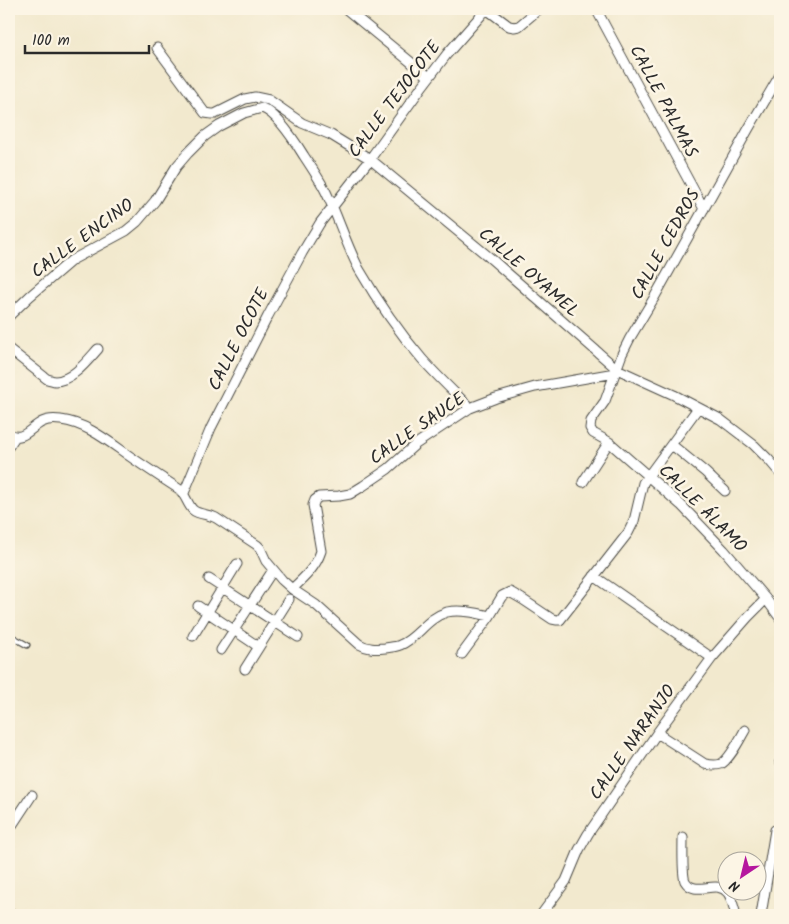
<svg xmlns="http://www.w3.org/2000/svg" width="789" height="924" font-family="Kalam,sans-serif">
	<rect width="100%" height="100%" fill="#fcf5e5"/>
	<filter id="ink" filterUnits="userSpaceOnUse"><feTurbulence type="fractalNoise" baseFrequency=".02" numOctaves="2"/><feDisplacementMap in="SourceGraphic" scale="10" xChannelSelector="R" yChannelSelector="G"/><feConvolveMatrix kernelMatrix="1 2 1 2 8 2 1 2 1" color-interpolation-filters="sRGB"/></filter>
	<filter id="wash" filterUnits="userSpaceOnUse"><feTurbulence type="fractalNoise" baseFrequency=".0096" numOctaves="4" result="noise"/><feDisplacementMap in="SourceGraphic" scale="20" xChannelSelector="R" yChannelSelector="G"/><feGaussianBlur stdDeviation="1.12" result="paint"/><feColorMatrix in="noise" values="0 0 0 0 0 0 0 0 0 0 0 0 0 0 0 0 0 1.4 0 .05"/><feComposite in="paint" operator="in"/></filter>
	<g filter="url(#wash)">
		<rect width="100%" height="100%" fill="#f2e9ce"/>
	</g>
	<g filter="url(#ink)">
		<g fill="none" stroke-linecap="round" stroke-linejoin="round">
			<g stroke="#494843" stroke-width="7">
				<path id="lane" d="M 9,635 L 27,645
					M 778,762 L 780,765"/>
			</g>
			<g stroke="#494843" stroke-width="11">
				<path id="street" d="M 346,9 L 429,77
					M 596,9 L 704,209
					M 157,48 L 205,113 L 212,114 L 215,114 L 245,99 L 255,97 L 269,100 L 302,123 L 331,135 L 370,159 L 489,257 L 617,369 L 674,395 L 720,419 L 754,445 L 769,460 L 780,473
					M 780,75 L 749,128 L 654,298 L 630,338 L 622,354 L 605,401 L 591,421 L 590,428 L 593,433 L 609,442 L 681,505 L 724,550 L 766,599 L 780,618
					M 9,316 L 30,296 L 72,260 L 126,231 L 137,222 L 155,201 L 176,167 L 188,153 L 205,136 L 219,126 L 244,113 L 262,108 C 277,113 296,143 304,156 C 312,168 320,180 326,192 C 338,217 346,244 359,269 C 377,300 398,331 422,359 C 437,376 454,392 470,408
					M 9,349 L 47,379 C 48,379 54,381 55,381 C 72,381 88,360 98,349
					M 9,434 C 23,442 30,428 42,422 C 48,419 55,419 61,420 C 86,423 108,441 128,455 C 145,467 162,478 179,489 C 186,495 187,504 193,510 C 199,515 209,514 216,518 L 257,545 L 260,548 L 266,561 L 282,580 L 292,589 L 316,605 L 359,644 C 368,649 375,649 385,648 C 390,647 396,647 400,645 C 418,638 426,618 447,612 C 460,609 477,613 490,616 L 502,596 L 510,592 L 522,599 L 552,619 L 557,620 L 560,620 L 628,533 L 634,521 L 643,483 L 698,408
					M 672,445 L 705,472 L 725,491
					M 9,446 L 15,437
					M 583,482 L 609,442
					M 184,493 L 211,428 L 268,316 L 302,253 L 320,223 L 370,159 L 421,88 L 447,54 L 484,12 L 489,11 L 509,26 L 514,27 L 519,26 L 539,9
					M 594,576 L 712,658
					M 209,579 L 298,637
					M 292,589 C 304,578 316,567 321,551 L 313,505 L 315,500 L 319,497 L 339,496 L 350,494 L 363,486 L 388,469 L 416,444 L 470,408 L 496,398 L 535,387 L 615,373
					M 198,606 L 259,647
					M 193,636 L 237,564
					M 221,650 L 273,570
					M 462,654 L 490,616
					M 245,669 L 289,599
					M 657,733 L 705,764 C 710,765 716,766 721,764 C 730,759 740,739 745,730
					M 9,830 L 32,795
					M 683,837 C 683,846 682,874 685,881 C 695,898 717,878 728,893 C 732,898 734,909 736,915
					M 9,912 L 14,915
					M 541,915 L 566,881 L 579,850 L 588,834 L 657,733 L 712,658 L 748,617 L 766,599
					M 761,915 L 775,830"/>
			</g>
			<use href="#lane" stroke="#fff" stroke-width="4.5"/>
			<use href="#street" stroke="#fff" stroke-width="9"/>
		</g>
	</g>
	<g text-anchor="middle" stroke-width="5" stroke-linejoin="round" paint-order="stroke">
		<g font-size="18" fill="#2b2b2b" stroke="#fcf5e5">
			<text transform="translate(394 99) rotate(-53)" y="6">CALLE TEJOCOTE</text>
			<text transform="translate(664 101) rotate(62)" y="6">CALLE PALMAS</text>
			<text transform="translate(82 238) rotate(-36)" y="6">CALLE ENCINO</text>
			<text transform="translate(665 244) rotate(-61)" y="6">CALLE CEDROS</text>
			<text transform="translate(529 272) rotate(41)" y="6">CALLE OYAMEL</text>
			<text transform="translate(238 339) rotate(-63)" y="6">CALLE OCOTE</text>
			<text transform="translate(417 428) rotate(-35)" y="6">CALLE SAUCE</text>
			<text transform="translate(703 508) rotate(45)" y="6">CALLE ÁLAMO</text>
			<text transform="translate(632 742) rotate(-55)" y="6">CALLE NARANJO</text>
		</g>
	</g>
	<rect width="789" height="924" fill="none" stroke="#fcf5e5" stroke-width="30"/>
	<g transform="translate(742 876) rotate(215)"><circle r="24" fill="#fcf5e5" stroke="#a8a49b"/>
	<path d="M0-4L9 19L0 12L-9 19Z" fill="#b5179e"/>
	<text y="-8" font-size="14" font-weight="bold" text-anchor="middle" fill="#2b2b2b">N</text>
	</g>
	<path d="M25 45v8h124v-8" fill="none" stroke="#2b2b2b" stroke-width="2.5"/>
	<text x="32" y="45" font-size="15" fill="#2b2b2b" stroke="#fcf5e5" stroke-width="4" paint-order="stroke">100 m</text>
</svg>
